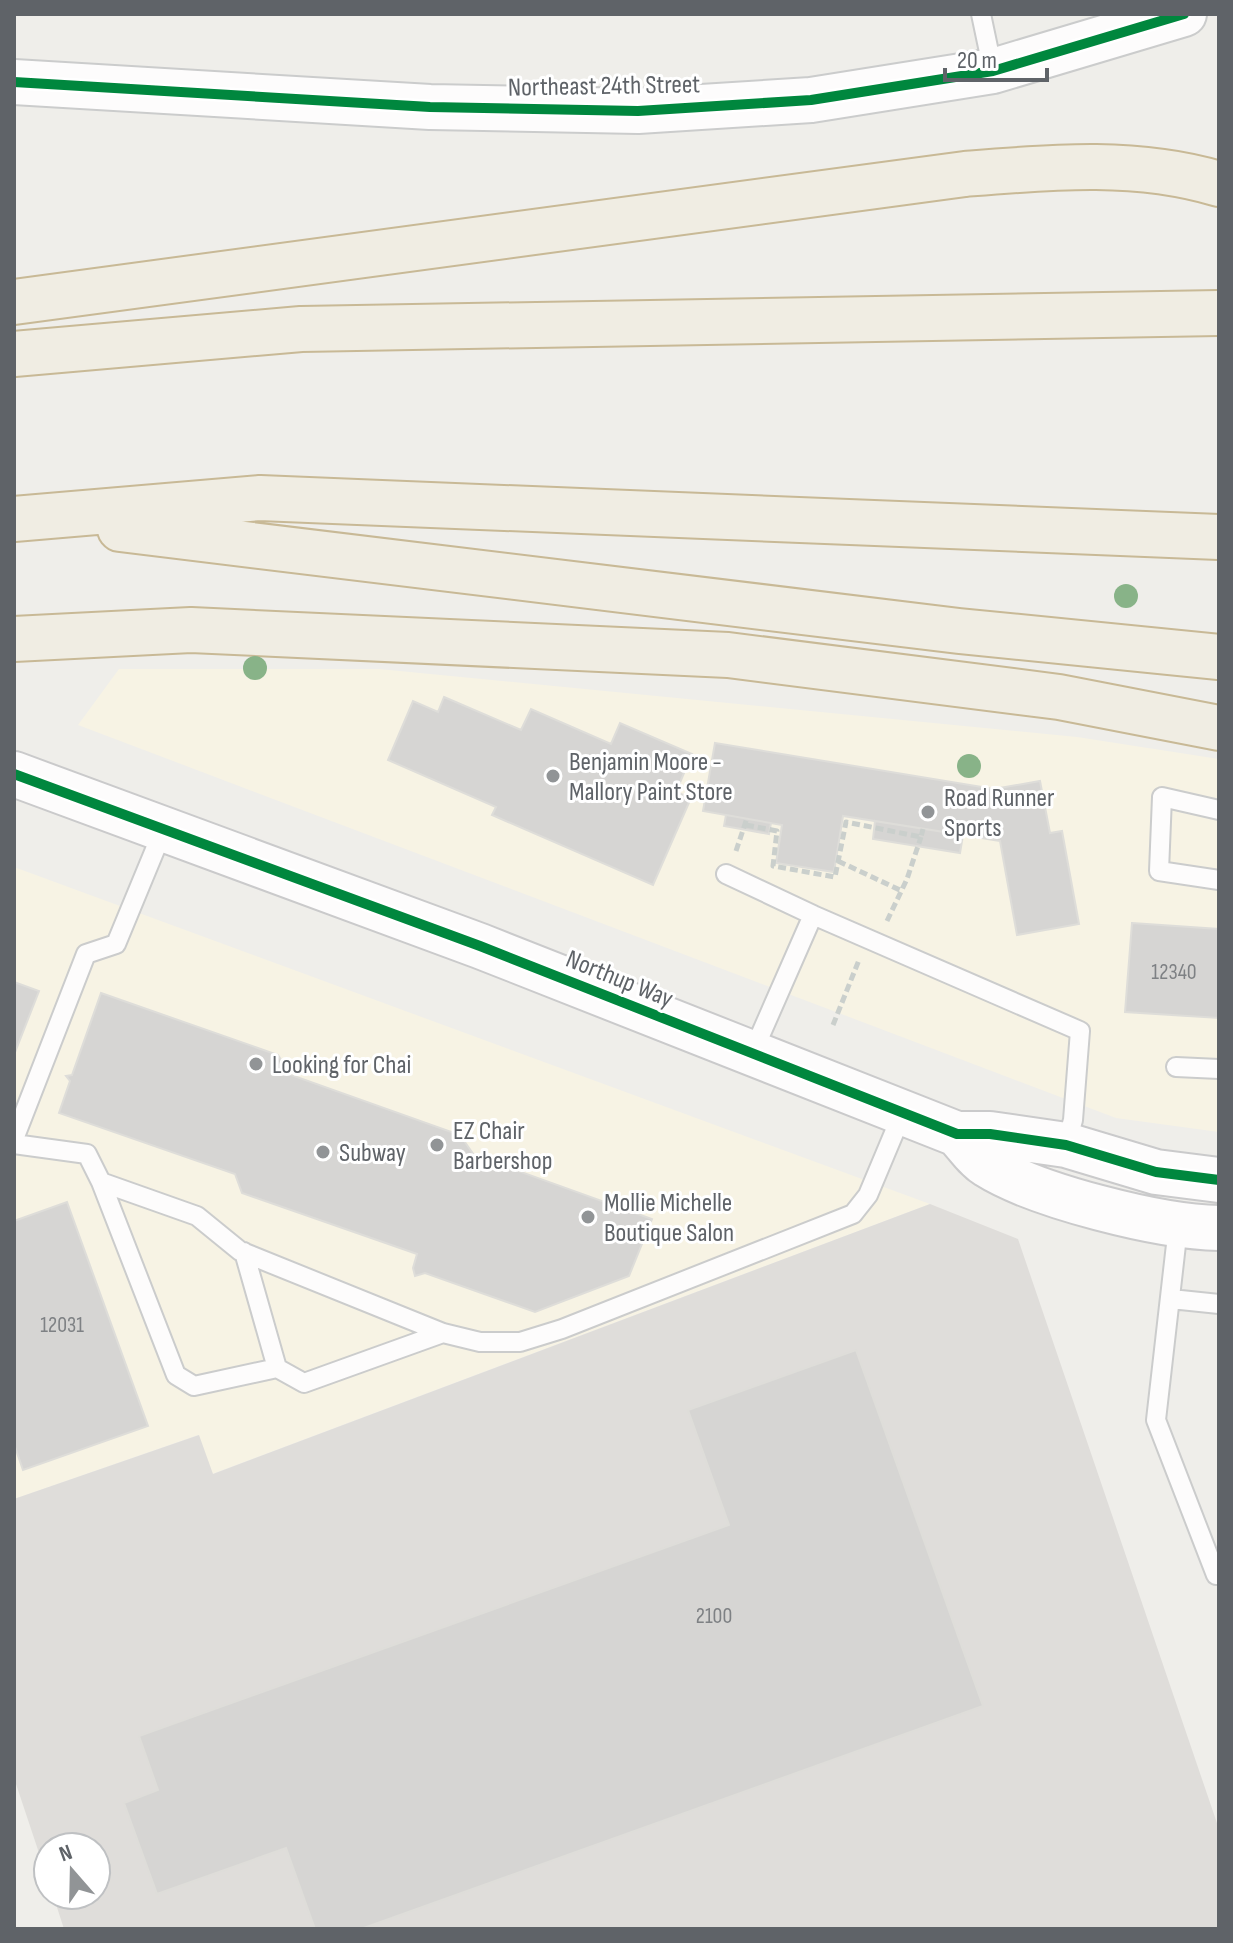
<svg xmlns="http://www.w3.org/2000/svg" width="1233" height="1943" font-family="'Sofia Sans Condensed',sans-serif">
	<rect width="100%" height="100%" fill="#efeeea"/>
	<path fill="#f7f3e4" d="M 119,669 L 379,669 L 1077,737 L 1219,759 L 1219,1132 L 1116,1118 L 78,725 Z
		M 14,867 L 930,1204 L 212,1474 L 198,1435 L 14,1499 Z"/>
	<path fill="#dfddda" d="M 930,1204 L 1018,1239 L 1219,1829 L 1219,1929 L 64,1929 L 53,1895 L 96,1895 L 96,1847 L 48,1847 L 48,1880 L 14,1778 L 14,1499 L 199,1435 L 213,1474 Z"/>
	<path fill="#d6d5d3" stroke="#deddd9" stroke-width="2" d="M 444,697 L 521,730 L 531,709 L 611,744 L 620,723 L 692,754 L 676,792 L 691,798 L 653,885 L 492,815 L 496,807 L 388,760 L 413,701 L 438,712 Z
		M 715,743 L 994,789 L 1040,781 L 1050,833 L 1062,831 L 1079,924 L 1017,935 L 1000,841 L 843,816 L 834,872 L 776,863 L 782,825 L 703,811 Z
		M 726,815 L 771,823 L 769,834 L 724,826 Z
		M 875,821 L 963,835 L 960,853 L 873,839 Z
		M 1132,923 L 1219,929 L 1219,1018 L 1125,1012 Z
		M 14,982 L 39,991 L 14,1055 Z
		M 101,993 L 278,1055 L 291,1075 L 460,1135 L 474,1155 L 652,1219 L 629,1276 L 535,1312 L 425,1273 L 415,1276 L 413,1268 L 417,1254 L 242,1193 L 235,1174 L 59,1113 L 70,1081 L 66,1076 L 72,1075 Z
		M 67,1202 L 148,1426 L 23,1470 L 14,1444 L 14,1221 Z
		M 856,1350 L 983,1706 L 361,1929 L 315,1929 L 286,1848 L 157,1894 L 124,1803 L 158,1790 L 139,1736 L 729,1525 L 688,1410 Z"/>
	<g fill="none" stroke-linecap="round" stroke-linejoin="round">
		<g stroke="#cbcccc" stroke-width="22">
			<path id="service" d="M 981,14 L 993,71
				M 1219,810 L 1162,797 L 1159,871 L 1219,880
				M 726,874 L 813,915
				M 752,1054 L 813,915 L 1080,1031 L 1073,1120 L 1066,1145
				M 1176,1067 L 1219,1069
				M 14,1139 L 86,954 L 116,944 L 164,828
				M 14,1144 L 87,1154 L 101,1182 L 197,1216 L 240,1251 L 443,1333 L 480,1342 L 520,1342 L 562,1329 L 853,1214 L 868,1195 L 902,1114
				M 101,1182 L 176,1375 L 194,1386 L 277,1368 L 304,1383 L 443,1333
				M 1178,1227 L 1156,1420 L 1216,1575
				M 244,1252 L 277,1368
				M 1171,1299 L 1219,1304"/>
		</g>
		<g stroke="#cbcccc" stroke-width="48">
			<path id="tertiary" d="M 14,82 L 430,107 L 638,111 L 811,100 L 993,71 L 1184,14"/>
		</g>
		<g stroke="#cacacb" stroke-width="48">
			<path id="secondary" d="M 14,774 L 480,946 L 957,1134 L 990,1134 L 1066,1145 L 1156,1172 L 1219,1180
				M 957,1134 C 966,1143 975,1158 987,1165 C 1036,1196 1160,1227 1219,1228"/>
		</g>
		<g stroke="#c8b996" stroke-width="48">
			<path id="motorway" d="M 14,302 L 965,174 C 1050,167 1136,159 1219,184
				M 14,354 L 301,329 L 1219,313
				M 14,519 L 260,498 L 1219,537
				M 120,529 L 959,631 L 1219,657
				M 14,639 L 191,630 L 728,655 L 1059,697 L 1219,728"/>
		</g>
		<path stroke="#cacfcc" stroke-width="5" stroke-dasharray="8 4" stroke-linecap="butt" d="M 746,825 L 777,831 L 773,866 L 835,877 L 846,822 L 921,837 L 923,829
			M 736,851 L 747,818
			M 838,861 L 902,891
			M 887,921 L 907,879 L 921,837
			M 833,1025 L 859,960"/>
		<use href="#service" stroke="#fdfcfc" stroke-width="18"/>
		<use href="#tertiary" stroke="#fdfcfc" stroke-width="44"/>
		<use href="#secondary" stroke="#fdfcfc" stroke-width="44"/>
		<use href="#motorway" stroke="#f0ede3" stroke-width="44"/>
		<g stroke="#fff" stroke-width="15">
			<path id="cycleway" d="M 14,82 L 430,107 L 638,111 L 811,100 L 993,71 L 1184,14
				M 14,774 L 480,946 L 957,1134 L 990,1134 L 1066,1145 L 1156,1172 L 1219,1180"/>
		</g>
		<use href="#cycleway" stroke="#00873e" stroke-width="10"/>
	</g>
	<g fill="#88b388">
		<circle cx="1126" cy="596" r="12"/>
		<circle cx="255" cy="668" r="12"/>
		<circle cx="969" cy="766" r="12"/>
	</g>
	<g fill="#919496" stroke="#fff" stroke-width="3">
		<circle cx="553" cy="776" r="8"/>
		<circle cx="928" cy="812" r="8"/>
		<circle cx="256" cy="1064" r="8"/>
		<circle cx="437" cy="1145" r="8"/>
		<circle cx="323" cy="1152" r="8"/>
		<circle cx="588" cy="1217" r="8"/>
	</g>
	<g text-anchor="middle" stroke-width="6" stroke-linejoin="round" paint-order="stroke">
		<g font-size="22" fill="#7e8184">
			<text x="1174" y="979">12340</text>
			<text x="62" y="1332">12031</text>
			<text x="714" y="1623">2100</text>
		</g>
		<g font-size="26" fill="#5f6368" stroke="#fff">
			<text transform="translate(604 85) rotate(-1)" y="9">Northeast 24th Street</text>
			<text transform="translate(620 978) rotate(22)" y="9">Northup Way</text>
		</g>
		<g font-size="26" fill="#5f6368" stroke="#fff" text-anchor="start">
			<text x="569" y="770">Benjamin Moore -<tspan x="569" dy="30">Mallory Paint Store</tspan></text>
			<text x="944" y="806">Road Runner<tspan x="944" dy="30">Sports</tspan></text>
			<text x="272" y="1073">Looking for Chai</text>
			<text x="453" y="1139">EZ Chair<tspan x="453" dy="30">Barbershop</tspan></text>
			<text x="339" y="1161">Subway</text>
			<text x="604" y="1211">Mollie Michelle<tspan x="604" dy="30">Boutique Salon</tspan></text>
		</g>
	</g>
	<rect width="1233" height="1943" fill="none" stroke="#5f6368" stroke-width="32"/>
	<g transform="translate(72 1871) rotate(340)"><circle r="38" fill="#ffffff" stroke="#bfc1c3" stroke-width="2"/>
	<path d="M0-6L14 30L0 20L-14 30Z" fill="#919496"/>
	<text y="-12" font-size="22" font-weight="bold" text-anchor="middle" fill="#5f6368">N</text>
	</g>
	<path d="M945 68v12h102v-12" fill="none" stroke="#5f6368" stroke-width="4"/>
	<text x="957" y="68" font-size="24" fill="#5f6368" stroke="#ffffff" stroke-width="6" paint-order="stroke">20 m</text>
</svg>
